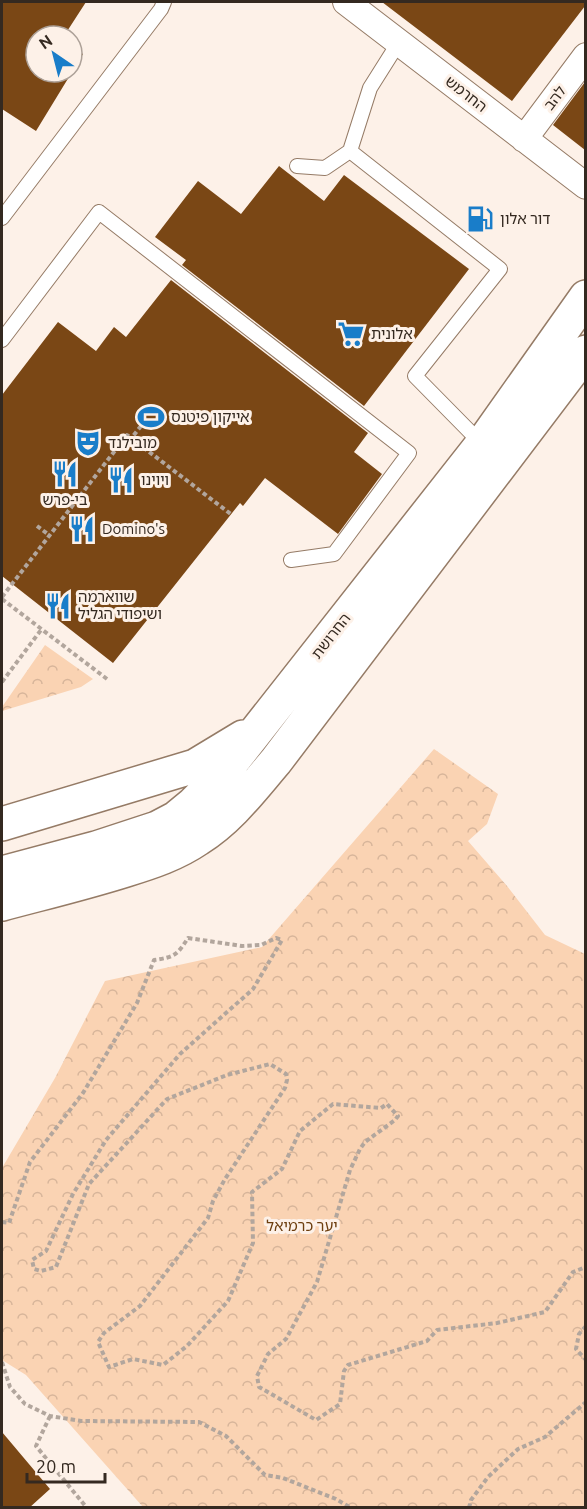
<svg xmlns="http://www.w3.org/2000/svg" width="587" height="1509" font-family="Ubuntu,'Noto Sans Hebrew',sans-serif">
	<defs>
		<pattern id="forest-crowns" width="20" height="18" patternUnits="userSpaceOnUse" patternTransform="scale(1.5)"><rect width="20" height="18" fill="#fad3b3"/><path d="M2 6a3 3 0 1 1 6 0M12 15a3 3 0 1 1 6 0" fill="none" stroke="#d7b59a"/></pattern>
	</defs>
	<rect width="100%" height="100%" fill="#fdf1e8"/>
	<path fill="url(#forest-crowns)" d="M 45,645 L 93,679 L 81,687 L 2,711 L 2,707 Z
		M 434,749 L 498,794 L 487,824 L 468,841 L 507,886 L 545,935 L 585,954 L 585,1507 L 143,1507 L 26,1375 L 2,1360 L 2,1168 L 55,1078 L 105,981 L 262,947 Z"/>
	<path fill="#7a4715" d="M 2,2 L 86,2 L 64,36 L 36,36 L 36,72 L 72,72 L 72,47 L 83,54 L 36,131 L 2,109 Z
		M 382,2 L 585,2 L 585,6 L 512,101 Z
		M 585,82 L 585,150 L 553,125 Z
		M 279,166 L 324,201 L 344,175 L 469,269 L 364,406 L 182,265 L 186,260 L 155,237 L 198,181 L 241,214 Z
		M 171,280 L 368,433 L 354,452 L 382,474 L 338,534 L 265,478 L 243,506 L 240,503 L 113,663 L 2,576 L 2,395 L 58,322 L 96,351 L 114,327 L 126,337 Z
		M 2,1432 L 50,1489 L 29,1508 L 2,1508 Z"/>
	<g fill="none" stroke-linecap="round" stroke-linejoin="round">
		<g stroke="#957b66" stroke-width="16">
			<path id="lane" d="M 350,151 L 500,269 L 415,376 L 482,444
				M 297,166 L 325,168 L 350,151 L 370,88 L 399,42
				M 2,218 L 161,9 L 164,2
				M 2,340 L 99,212 L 409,453 L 334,554 L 291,560"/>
		</g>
		<g stroke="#957b66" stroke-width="28">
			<path id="street" d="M 346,2 L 586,186
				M 524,139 L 586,56"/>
		</g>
		<g stroke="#957b66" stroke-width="36">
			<path id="secondary" d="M 2,824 L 195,766 L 243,737
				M 2,873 L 96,848 L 157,828 L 176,818 L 193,804 L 221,776 L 482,444 L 586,297
				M 2,904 C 43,893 85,883 126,870 C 152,862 176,854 198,839 C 230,819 252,789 276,761 L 586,352"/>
		</g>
		<path stroke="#b2a69d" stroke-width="4" stroke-dasharray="4.5 3" stroke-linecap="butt" d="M 129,441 L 141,426
			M 37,526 L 49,535
			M 2,597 L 127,435 L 232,515
			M 2,599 L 107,679
			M 2,682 L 41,630
			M 2,1222 L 9,1223 L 30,1162 L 83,1093 L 137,1003 L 154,960 C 175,957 177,955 188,938 L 242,946 L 261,945 L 276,938 L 282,940 L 253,989 L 180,1054 L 106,1140 L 73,1194 L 46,1251 L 32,1260 L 34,1269 L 41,1271 L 56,1267 L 89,1184 L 167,1099 L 227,1075 L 270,1064 L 286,1074 L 287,1080 L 285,1088 L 225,1179 L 213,1201 L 208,1218 L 140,1306 L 104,1333 L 98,1342 L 109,1367 L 133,1359 L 163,1365 L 187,1346 L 228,1301 L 253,1243 L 252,1192 L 282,1169 L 300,1131 L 333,1104 L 381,1108 L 387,1104 L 398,1116 L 395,1120 L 365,1142 L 360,1149 L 350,1170 L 317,1282 L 286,1339 L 268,1354 L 257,1376 L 259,1387 L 316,1420 L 340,1404 L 344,1371 L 348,1365 L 427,1341 L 437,1330 L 497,1323 L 545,1312 L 573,1272 L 586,1267
			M 586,1326 L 579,1334 L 576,1349 L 586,1360
			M 2,1362 L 10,1387 L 25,1404 L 50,1416 L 81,1421 L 199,1422 L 226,1436 L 265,1475 L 283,1478 L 336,1499 L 351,1508
			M 50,1416 L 36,1446 L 87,1508
			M 469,1508 L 471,1500 L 488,1477 L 518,1449 L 545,1437 L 586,1402"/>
		<use href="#lane" stroke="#fff" stroke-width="14"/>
		<use href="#street" stroke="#fff" stroke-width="26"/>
		<use href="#secondary" stroke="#fff" stroke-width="33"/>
	</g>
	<defs>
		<g id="fuel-bare" transform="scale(2.07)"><path d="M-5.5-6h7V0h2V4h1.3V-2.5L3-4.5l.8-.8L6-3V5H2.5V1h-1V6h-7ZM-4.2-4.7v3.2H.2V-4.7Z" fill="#197dc9" stroke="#fdf1e8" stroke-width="2.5" paint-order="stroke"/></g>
		<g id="supermarket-bare" transform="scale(2.07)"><path d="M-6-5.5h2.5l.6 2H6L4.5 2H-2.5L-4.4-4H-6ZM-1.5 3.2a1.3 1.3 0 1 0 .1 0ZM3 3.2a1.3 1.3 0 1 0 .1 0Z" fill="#197dc9" stroke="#fdf1e8" stroke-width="2.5" paint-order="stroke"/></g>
		<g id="stadium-bare" transform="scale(2.07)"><path d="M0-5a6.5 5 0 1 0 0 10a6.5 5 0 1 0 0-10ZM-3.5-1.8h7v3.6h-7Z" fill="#197dc9" stroke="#fdf1e8" stroke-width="2.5" paint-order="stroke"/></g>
		<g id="theatre-bare" transform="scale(2.07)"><path d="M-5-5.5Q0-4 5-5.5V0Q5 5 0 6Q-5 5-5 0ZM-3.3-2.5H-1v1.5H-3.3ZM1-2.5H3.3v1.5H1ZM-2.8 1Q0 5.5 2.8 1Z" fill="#197dc9" stroke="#fdf1e8" stroke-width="2.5" paint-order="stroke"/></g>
		<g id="restaurant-bare" transform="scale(2.07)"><path d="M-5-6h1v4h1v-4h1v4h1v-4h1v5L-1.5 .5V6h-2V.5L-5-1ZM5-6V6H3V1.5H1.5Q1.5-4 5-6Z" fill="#197dc9" stroke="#fdf1e8" stroke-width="2.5" paint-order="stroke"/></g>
	</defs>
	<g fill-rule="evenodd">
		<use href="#fuel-bare" x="480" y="219"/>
		<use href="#supermarket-bare" x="351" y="334"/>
		<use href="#stadium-bare" x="151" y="417"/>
		<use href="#theatre-bare" x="88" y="443"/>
		<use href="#restaurant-bare" x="65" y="474"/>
		<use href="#restaurant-bare" x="121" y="480"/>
		<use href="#restaurant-bare" x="82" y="529"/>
		<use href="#restaurant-bare" x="58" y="606"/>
	</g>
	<g text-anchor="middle" stroke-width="6" stroke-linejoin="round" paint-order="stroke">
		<g font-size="15" fill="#342920" stroke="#fdf1e8">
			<text transform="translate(466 94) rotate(38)" y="5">החרמש</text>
			<text transform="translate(555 98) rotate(-53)" y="5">להב</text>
			<text transform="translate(331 636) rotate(-52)" y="5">החרושת</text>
		</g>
		<g font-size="15" fill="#342920" stroke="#fdf1e8" text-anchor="start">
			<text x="500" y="224">דור אלון</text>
			<text x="371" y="339">אלונית</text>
			<text x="171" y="422">אייקון פיטנס</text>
			<text x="108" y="448">מובילנד</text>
			<text x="141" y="485">ויוינו</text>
			<text x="65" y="505" text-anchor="middle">בי-פרש</text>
			<text x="102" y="534">Domino's</text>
			<text x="78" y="602">שווארמה<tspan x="78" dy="17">ושיפודי הגליל</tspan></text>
		</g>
		<g font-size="15" fill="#6d3e0e" stroke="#fdf1e8">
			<text x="302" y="1231">יער כרמיאל</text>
		</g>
	</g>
	<rect width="587" height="1509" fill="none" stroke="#342920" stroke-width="6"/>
	<g transform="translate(54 54) rotate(325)"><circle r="28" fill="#fdf1e8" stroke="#ada198" stroke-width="1.5"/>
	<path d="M0-4.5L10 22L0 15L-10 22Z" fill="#197dc9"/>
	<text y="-9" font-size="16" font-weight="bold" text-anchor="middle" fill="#342920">N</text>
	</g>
	<path d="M27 1473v9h78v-9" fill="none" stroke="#342920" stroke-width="3"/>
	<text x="36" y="1473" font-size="18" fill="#342920" stroke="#fdf1e8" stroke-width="4.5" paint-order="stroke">20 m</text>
</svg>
